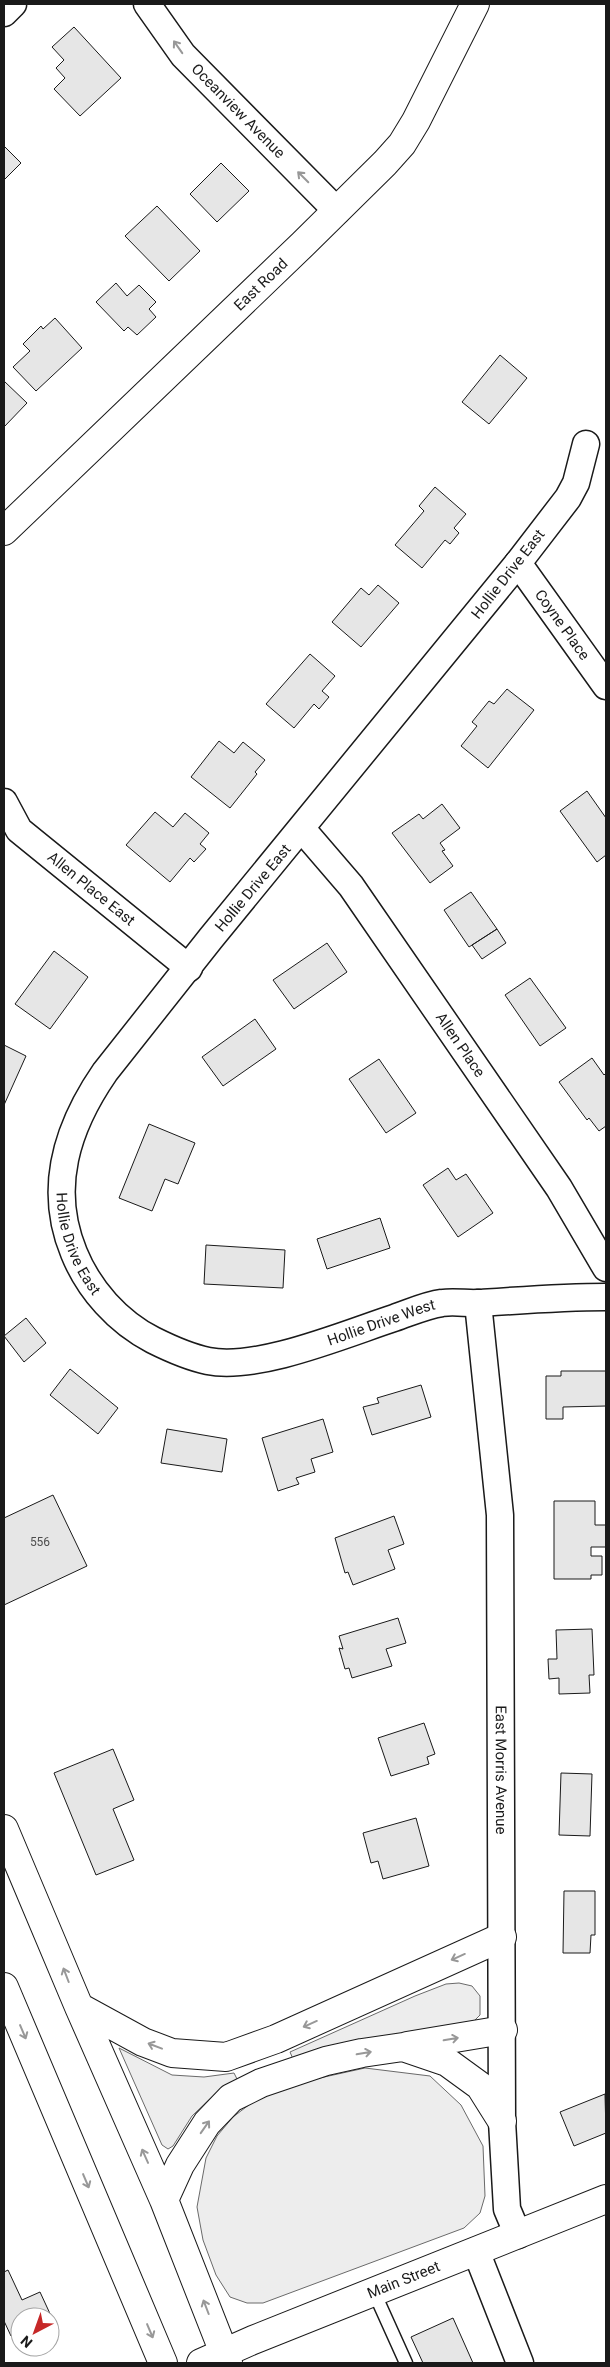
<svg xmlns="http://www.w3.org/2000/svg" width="610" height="2367" font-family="Roboto,sans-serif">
	<rect width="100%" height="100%" fill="#fff"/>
	<path fill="#ededed" stroke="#6a6a6a" d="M 459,1983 L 472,1986 L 480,1996 L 480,2015 L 470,2025 L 293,2059 L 290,2052 L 415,1996 L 446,1984 Z
		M 119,2048 L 172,2075 L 204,2077 L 234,2073 L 237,2079 L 216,2093 L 192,2116 L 173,2146 L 168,2149 L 162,2145 Z
		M 365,2068 L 430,2076 L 461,2105 L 483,2146 L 485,2196 L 480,2213 L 464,2228 L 263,2303 L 247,2303 L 230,2297 L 216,2275 L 203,2240 L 197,2207 L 206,2158 L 217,2136 L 233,2117 L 254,2101 L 279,2087 Z"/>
	<path fill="#e6e6e6" stroke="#1a1a1a" d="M 74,27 L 121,78 L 80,116 L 54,89 L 65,78 L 56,68 L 64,60 L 52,47 Z
		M 4,146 L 21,163 L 4,180 Z
		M 221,163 L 249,191 L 217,222 L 190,194 Z
		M 157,206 L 200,251 L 169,281 L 125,236 Z
		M 116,283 L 127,296 L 139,285 L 156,302 L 149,309 L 156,317 L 137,335 L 128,327 L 124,331 L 96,302 Z
		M 55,318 L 82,348 L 36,391 L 13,367 L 30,351 L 23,344 L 41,326 L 43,329 Z
		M 500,355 L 527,378 L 489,424 L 462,402 Z
		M 4,381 L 27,403 L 4,427 Z
		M 435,487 L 466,514 L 454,528 L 459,533 L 450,544 L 445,540 L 422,568 L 395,545 L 424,511 L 419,506 Z
		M 378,585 L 399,603 L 361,647 L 332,622 L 361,588 L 369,595 Z
		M 310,654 L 335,676 L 322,691 L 329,697 L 319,709 L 314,704 L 294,728 L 266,704 Z
		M 507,689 L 534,710 L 488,768 L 461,746 L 477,726 L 472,722 L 489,701 L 494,704 Z
		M 219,741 L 234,753 L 243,742 L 265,760 L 255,772 L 257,774 L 230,808 L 191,777 Z
		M 587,791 L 606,818 L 606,855 L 597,862 L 560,811 Z
		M 442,804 L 460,828 L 440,843 L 445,850 L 442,851 L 453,866 L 430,883 L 392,833 L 419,814 L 423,819 Z
		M 155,812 L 173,827 L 185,813 L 209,833 L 200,844 L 206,849 L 194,862 L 190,858 L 170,882 L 126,845 Z
		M 471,892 L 497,929 L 469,947 L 444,910 Z
		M 497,929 L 506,943 L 482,959 L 472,945 Z
		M 327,943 L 347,972 L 294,1009 L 273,980 Z
		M 54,951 L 88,977 L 50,1029 L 15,1004 Z
		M 530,978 L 566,1028 L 540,1046 L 505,995 Z
		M 255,1019 L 276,1049 L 223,1086 L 202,1057 Z
		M 4,1045 L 26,1056 L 4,1105 Z
		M 592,1058 L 604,1075 L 606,1073 L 606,1126 L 599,1131 L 589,1118 L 587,1120 L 559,1082 Z
		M 379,1059 L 416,1113 L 386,1133 L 349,1079 Z
		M 149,1124 L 195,1143 L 178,1184 L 165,1179 L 152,1211 L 119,1198 Z
		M 448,1168 L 456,1180 L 466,1174 L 493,1213 L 458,1237 L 423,1185 Z
		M 380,1218 L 390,1248 L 327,1269 L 317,1239 Z
		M 206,1245 L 285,1250 L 283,1288 L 204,1284 Z
		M 26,1318 L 46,1343 L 24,1362 L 4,1336 Z
		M 70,1369 L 118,1408 L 98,1434 L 50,1395 Z
		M 561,1371 L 606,1371 L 606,1406 L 563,1407 L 563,1419 L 546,1419 L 546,1376 L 561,1376 Z
		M 421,1385 L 431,1417 L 372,1435 L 363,1407 L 379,1403 L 377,1398 Z
		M 323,1419 L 333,1452 L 311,1459 L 315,1472 L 296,1478 L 299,1484 L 278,1491 L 262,1438 Z
		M 167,1429 L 227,1439 L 222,1472 L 161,1463 Z
		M 53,1495 L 87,1566 L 4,1605 L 4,1518 Z
		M 554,1501 L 595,1501 L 595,1525 L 606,1525 L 606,1547 L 591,1547 L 591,1556 L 602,1556 L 602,1575 L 591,1575 L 591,1579 L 554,1579 Z
		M 394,1516 L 404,1544 L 388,1550 L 395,1569 L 353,1585 L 348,1572 L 345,1573 L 335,1538 Z
		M 398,1618 L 406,1643 L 386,1649 L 392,1666 L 352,1678 L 349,1668 L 345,1669 L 339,1648 L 343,1649 L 339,1636 Z
		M 592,1629 L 594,1675 L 589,1675 L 590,1693 L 559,1694 L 559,1678 L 549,1679 L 548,1659 L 557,1659 L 556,1630 Z
		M 424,1723 L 435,1754 L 427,1757 L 429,1764 L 391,1776 L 378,1738 Z
		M 113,1749 L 134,1800 L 113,1809 L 134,1860 L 96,1875 L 54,1773 Z
		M 561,1773 L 592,1774 L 590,1836 L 559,1835 Z
		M 416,1818 L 429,1866 L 383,1879 L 378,1861 L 371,1863 L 363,1833 Z
		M 564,1891 L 595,1891 L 595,1935 L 591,1935 L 590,1953 L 563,1953 Z
		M 605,2094 L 606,2133 L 574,2146 L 560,2112 Z
		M 8,2270 L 22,2300 L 40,2292 L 52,2318 L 20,2317 L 20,2332 L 11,2336 L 4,2321 L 4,2272 Z
		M 453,2318 L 473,2363 L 423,2363 L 411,2337 Z"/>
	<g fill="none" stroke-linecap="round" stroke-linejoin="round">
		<g stroke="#1a1a1a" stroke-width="15">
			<path id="service" d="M 374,2292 L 406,2363"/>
		</g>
		<g stroke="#1a1a1a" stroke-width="29">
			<g id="minor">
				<path id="s1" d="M 147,4 L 183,55 L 337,211"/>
				<path d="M 4,13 L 13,4"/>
				<path id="s2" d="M 586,444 L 576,483 L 568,498 L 518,563 L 211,938 L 105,1072 C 67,1127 47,1188 74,1253 C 89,1290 118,1322 153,1340 C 171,1349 189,1357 208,1361 C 258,1371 345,1334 394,1318 C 409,1313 426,1305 442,1303 C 455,1301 468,1304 481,1303 C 523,1300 564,1297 606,1297"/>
				<path id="s3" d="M 518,563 L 606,686"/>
				<path id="s4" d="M 4,802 L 19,830 L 189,968"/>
				<path id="s5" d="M 302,829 L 351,886 L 559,1188 L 606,1268"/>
				<path id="s6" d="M 478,1303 L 500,1515 L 502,2121 L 507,2209 L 518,2235"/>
				<path d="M 476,2251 L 520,2363"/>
			</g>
		</g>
		<g stroke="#1a1a1a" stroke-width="30">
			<g id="tertiary">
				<path id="s7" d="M 4,531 L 303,244 L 385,163 L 402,144 L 416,121 L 475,4"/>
				<path id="s8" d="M 201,2363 L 253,2340 L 606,2199"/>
			</g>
		</g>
		<g stroke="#1a1a1a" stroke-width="30">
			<path id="trunk" d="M 4,1829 L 79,2007 L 164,2200 L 228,2363
				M 4,1987 L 163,2363
				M 79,2007 L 143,2042 L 172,2053 L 226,2057 L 276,2039 L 502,1937
				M 407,2046 L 503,2030
				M 164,2200 L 180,2165 L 207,2123 L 231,2098 L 261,2083 L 326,2061 L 362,2053 L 403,2047 L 447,2062 L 480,2086 L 502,2121"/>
		</g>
		<use href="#service" stroke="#fff" stroke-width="12"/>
		<use href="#minor" stroke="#fff" stroke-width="26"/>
		<use href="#tertiary" stroke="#fff" stroke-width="28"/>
		<use href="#trunk" stroke="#fff" stroke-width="28"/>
	</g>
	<defs><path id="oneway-shaft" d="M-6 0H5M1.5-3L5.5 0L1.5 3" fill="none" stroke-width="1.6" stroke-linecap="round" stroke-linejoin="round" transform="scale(1.25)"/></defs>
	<g stroke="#989898">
		<use href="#oneway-shaft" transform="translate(178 47) rotate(-125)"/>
		<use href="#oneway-shaft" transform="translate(303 177) rotate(-135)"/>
		<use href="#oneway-shaft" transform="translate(458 1957) rotate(156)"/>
		<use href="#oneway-shaft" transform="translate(66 1975) rotate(-111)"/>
		<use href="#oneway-shaft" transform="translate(310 2024) rotate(156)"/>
		<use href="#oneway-shaft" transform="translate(23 2032) rotate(67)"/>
		<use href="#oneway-shaft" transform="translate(451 2039) rotate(-10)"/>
		<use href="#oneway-shaft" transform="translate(155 2046) rotate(-159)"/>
		<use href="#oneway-shaft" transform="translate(364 2053) rotate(-10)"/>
		<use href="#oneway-shaft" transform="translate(205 2127) rotate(-55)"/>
		<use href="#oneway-shaft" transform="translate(145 2156) rotate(-114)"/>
		<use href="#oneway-shaft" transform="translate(86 2181) rotate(67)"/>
		<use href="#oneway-shaft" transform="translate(206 2307) rotate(-111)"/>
		<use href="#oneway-shaft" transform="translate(150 2331) rotate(67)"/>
	</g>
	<g text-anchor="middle" stroke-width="4" stroke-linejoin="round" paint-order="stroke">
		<g font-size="12" fill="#4d4d4d">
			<text x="40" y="1546">556</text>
		</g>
		<g font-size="15" fill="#1a1a1a" stroke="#fff">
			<text dy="5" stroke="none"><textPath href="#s1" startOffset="141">Oceanview Avenue</textPath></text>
			<text dy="5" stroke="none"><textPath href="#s7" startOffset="356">East Road</textPath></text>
			<text transform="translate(508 574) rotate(-52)" y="5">Hollie Drive East</text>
			<text dy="5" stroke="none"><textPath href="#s3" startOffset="76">Coyne Place</textPath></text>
			<text transform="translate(253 888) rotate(-50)" y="5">Hollie Drive East</text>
			<text dy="5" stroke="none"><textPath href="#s4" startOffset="125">Allen Place East</textPath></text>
			<text dy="5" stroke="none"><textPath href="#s5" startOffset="268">Allen Place</textPath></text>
			<text dy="5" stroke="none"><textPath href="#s2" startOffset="979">Hollie Drive East</textPath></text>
			<text dy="5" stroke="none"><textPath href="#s2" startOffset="1345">Hollie Drive West</textPath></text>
			<text dy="5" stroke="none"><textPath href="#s6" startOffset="468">East Morris Avenue</textPath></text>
			<text dy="5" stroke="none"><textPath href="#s8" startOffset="219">Main Street</textPath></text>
		</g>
	</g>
	<rect width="610" height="2367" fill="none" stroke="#1a1a1a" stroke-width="10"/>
	<g transform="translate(35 2332) rotate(221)"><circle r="24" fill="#ffffff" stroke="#a3a3a3"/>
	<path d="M0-4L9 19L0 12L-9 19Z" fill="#c62828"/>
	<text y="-8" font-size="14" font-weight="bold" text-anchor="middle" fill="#1a1a1a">N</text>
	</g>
</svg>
